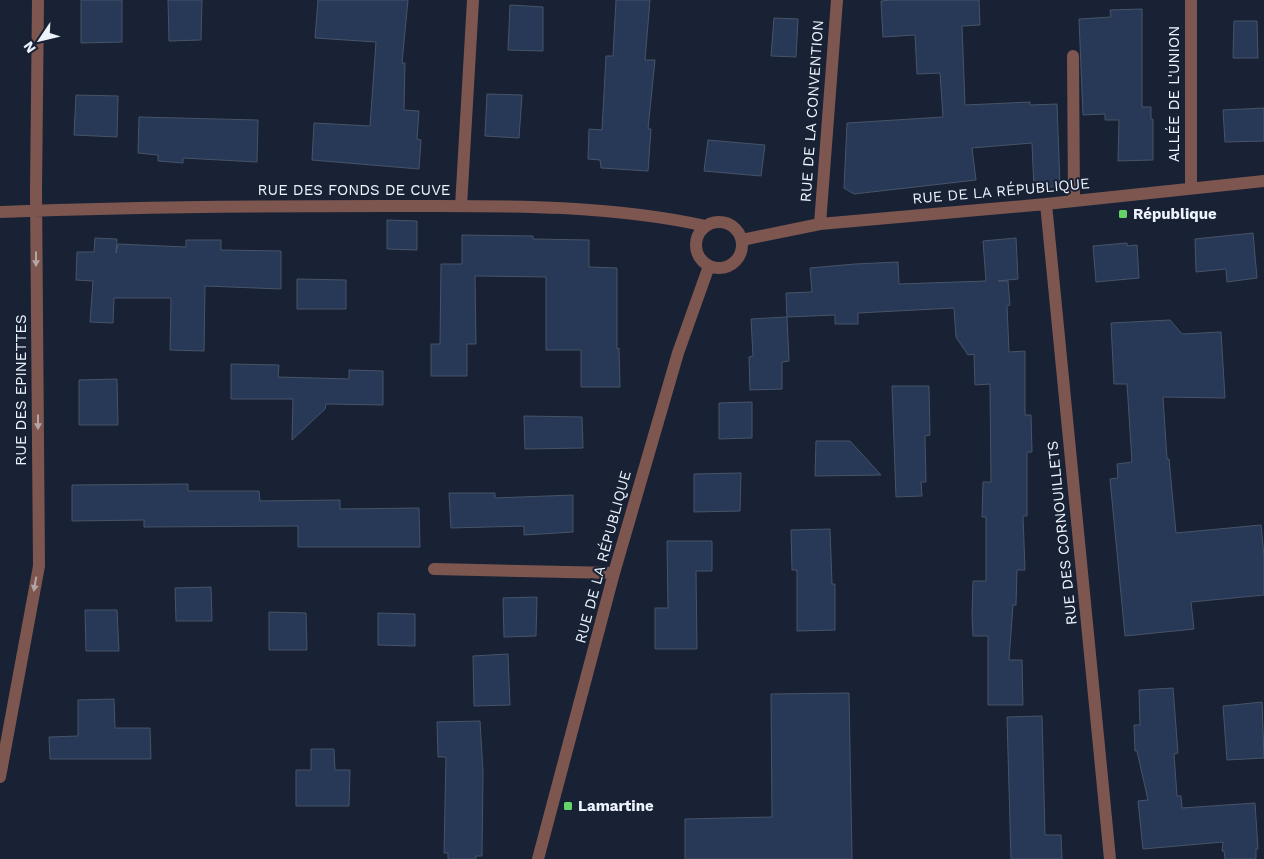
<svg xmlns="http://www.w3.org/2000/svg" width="1264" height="859" font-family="'Work Sans',sans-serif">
	<rect width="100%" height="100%" fill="#182234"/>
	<path fill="#283957" stroke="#475368" d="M 81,0 L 122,0 L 122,42 L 81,43 Z
		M 168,0 L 202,0 L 201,40 L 169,41 Z
		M 318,0 L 408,0 L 402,63 L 405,63 L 404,110 L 419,111 L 417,139 L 421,140 L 419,169 L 312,160 L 314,123 L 370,126 L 376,42 L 315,38 Z
		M 616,0 L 650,0 L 645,60 L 655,60 L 648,129 L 651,129 L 648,171 L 601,168 L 600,160 L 588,159 L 589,129 L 602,130 L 606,56 L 613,56 Z
		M 892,0 L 979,0 L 980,25 L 962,26 L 965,105 L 1030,102 L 1030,105 L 1057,104 L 1060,186 L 1034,189 L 1032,143 L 972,148 L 976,180 L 854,194 L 844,188 L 847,123 L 943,117 L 940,73 L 917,74 L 915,35 L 883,37 L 881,1 Z
		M 510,5 L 543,7 L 543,51 L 508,50 Z
		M 1142,9 L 1142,107 L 1151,107 L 1151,119 L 1153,119 L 1153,160 L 1118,161 L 1119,120 L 1105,120 L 1105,114 L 1083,115 L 1079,19 L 1111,17 L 1110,10 Z
		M 774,18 L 798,19 L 796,57 L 771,56 Z
		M 1234,21 L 1257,21 L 1258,58 L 1233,58 Z
		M 487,94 L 522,95 L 519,138 L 485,136 Z
		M 76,95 L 118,96 L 117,137 L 74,135 Z
		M 1264,108 L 1264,141 L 1225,142 L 1223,110 Z
		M 139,117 L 258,120 L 257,162 L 183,158 L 183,163 L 158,161 L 158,155 L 138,153 Z
		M 708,140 L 765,145 L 761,176 L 704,171 Z
		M 387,220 L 417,221 L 417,250 L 387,249 Z
		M 1253,233 L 1257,278 L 1227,282 L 1226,269 L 1196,272 L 1195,239 Z
		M 462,235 L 533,236 L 533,239 L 589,240 L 589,267 L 617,268 L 617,349 L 619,348 L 620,387 L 581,387 L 581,350 L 546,350 L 546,277 L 475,276 L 476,344 L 467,344 L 467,376 L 431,376 L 431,344 L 440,344 L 441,264 L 462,264 Z
		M 95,238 L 117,239 L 116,253 L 118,244 L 186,247 L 186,240 L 221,240 L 221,250 L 281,251 L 281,289 L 205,286 L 204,351 L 170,350 L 171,298 L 114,298 L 113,323 L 90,322 L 93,281 L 76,280 L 77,252 L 94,252 Z
		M 1016,238 L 1018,279 L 998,281 L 1008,281 L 1010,305 L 1007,306 L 1009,352 L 1025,351 L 1025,415 L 1031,415 L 1032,452 L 1027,452 L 1027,516 L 1023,516 L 1025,570 L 1017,570 L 1016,605 L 1013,605 L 1009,660 L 1022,660 L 1023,705 L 988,705 L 988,636 L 973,636 L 972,614 L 973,581 L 986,581 L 986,517 L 982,517 L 983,482 L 991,482 L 990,384 L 975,385 L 974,354 L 968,355 L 956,337 L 954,308 L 858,313 L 858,324 L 835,324 L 835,315 L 787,317 L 786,293 L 812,292 L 810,268 L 855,264 L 898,262 L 899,284 L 986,281 L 983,241 Z
		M 1127,243 L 1127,246 L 1137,245 L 1139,278 L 1096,282 L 1093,246 Z
		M 297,279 L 346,280 L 346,309 L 297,309 Z
		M 787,317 L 789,361 L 782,362 L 782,389 L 750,390 L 749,357 L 753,356 L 751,319 Z
		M 1170,320 L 1182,334 L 1221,332 L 1225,398 L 1163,397 L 1167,459 L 1169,459 L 1176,533 L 1261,525 L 1264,556 L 1264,595 L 1191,602 L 1194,629 L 1125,636 L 1110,479 L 1118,478 L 1117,464 L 1132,462 L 1127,384 L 1114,384 L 1111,323 Z
		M 231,364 L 279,365 L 278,377 L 349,379 L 349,370 L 383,371 L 383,405 L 326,404 L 325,409 L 292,440 L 293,399 L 231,399 Z
		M 117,379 L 118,425 L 79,425 L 79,380 Z
		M 892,386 L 929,386 L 930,435 L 925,436 L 926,482 L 921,482 L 922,496 L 896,497 Z
		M 752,402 L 752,438 L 719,439 L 719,403 Z
		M 524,416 L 582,417 L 583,448 L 525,449 Z
		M 816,441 L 850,441 L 881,475 L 815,476 Z
		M 741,473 L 740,511 L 694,512 L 694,474 Z
		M 188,484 L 188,491 L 259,491 L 260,501 L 340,500 L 340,509 L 419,508 L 420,547 L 298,547 L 298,526 L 144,527 L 144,520 L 72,521 L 72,485 Z
		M 449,493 L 495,493 L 495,498 L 573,495 L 573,532 L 524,535 L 524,526 L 451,528 Z
		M 830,529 L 832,584 L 835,584 L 835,630 L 797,631 L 797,570 L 792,570 L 791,530 Z
		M 667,541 L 712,541 L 712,571 L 696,571 L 697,649 L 655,649 L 655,608 L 668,608 Z
		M 211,587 L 212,621 L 176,621 L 175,588 Z
		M 537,597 L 536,636 L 504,637 L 503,598 Z
		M 85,610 L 117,610 L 119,651 L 86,651 Z
		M 269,612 L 306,613 L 307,650 L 269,650 Z
		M 378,613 L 415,614 L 415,646 L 378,645 Z
		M 508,654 L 510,705 L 474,706 L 473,656 Z
		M 1173,688 L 1178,753 L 1174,754 L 1177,796 L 1181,796 L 1182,808 L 1255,803 L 1258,849 L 1256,849 L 1256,859 L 1225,859 L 1224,851 L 1222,851 L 1223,842 L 1143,849 L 1138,801 L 1148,800 L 1137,751 L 1135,751 L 1134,725 L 1140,725 L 1139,690 Z
		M 849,693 L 852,859 L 685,859 L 685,819 L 772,817 L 771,694 Z
		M 114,699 L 115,728 L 150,728 L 151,759 L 50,759 L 49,737 L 78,736 L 78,700 Z
		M 1262,702 L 1264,758 L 1227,760 L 1223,706 Z
		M 1042,716 L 1045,835 L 1061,835 L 1062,859 L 1011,859 L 1007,717 Z
		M 480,721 L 483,772 L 482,856 L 476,856 L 476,859 L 448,859 L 448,853 L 444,853 L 446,757 L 438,757 L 437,722 Z
		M 311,749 L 334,749 L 335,770 L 350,770 L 349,806 L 296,806 L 296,770 L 311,770 Z"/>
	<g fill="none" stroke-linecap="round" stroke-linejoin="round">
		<path stroke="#7d5650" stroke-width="12" d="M 1073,56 L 1074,201
			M 1191,188 L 1191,0
			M 1046,204 L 1110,859
			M 461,206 L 473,0
			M 0,212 C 128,207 257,206 386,206 C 492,206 601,203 706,226
			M696 245a23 23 0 1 1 46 0a23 23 0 1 1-46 0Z
			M 820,224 L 837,0
			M 742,240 L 820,224 L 1046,204 L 1264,181
			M 434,569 L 614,573
			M 0,777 L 39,566 L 36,191 L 38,0
			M 538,859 L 614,573 L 678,353 L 709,266"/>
	</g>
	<defs><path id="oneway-solid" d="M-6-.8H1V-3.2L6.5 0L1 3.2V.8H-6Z" transform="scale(1.25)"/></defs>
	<g fill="#b5a4a6">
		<use href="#oneway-solid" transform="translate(36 259) rotate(90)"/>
		<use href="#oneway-solid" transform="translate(38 422) rotate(90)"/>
		<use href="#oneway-solid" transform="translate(35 584) rotate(100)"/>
	</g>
	<g fill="#65d467" stroke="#182234" stroke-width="2">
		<rect x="1118" y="209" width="10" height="10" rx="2.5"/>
		<rect x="563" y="801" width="10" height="10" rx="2.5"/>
	</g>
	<g text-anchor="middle" stroke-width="4" stroke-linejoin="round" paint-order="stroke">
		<g font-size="15" fill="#edf3fd" stroke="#182234">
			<text transform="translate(1174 94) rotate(-90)" y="5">ALLÉE DE L'UNION</text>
			<text transform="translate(812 111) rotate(-86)" y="5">RUE DE LA CONVENTION</text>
			<text x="354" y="195">RUE DES FONDS DE CUVE</text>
			<text transform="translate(1001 191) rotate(-5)" y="5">RUE DE LA RÉPUBLIQUE</text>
			<text transform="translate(21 390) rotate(-90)" y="5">RUE DES EPINETTES</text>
			<text transform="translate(1062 533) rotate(-96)" y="5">RUE DES CORNOUILLETS</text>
			<text transform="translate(603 557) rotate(-75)" y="5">RUE DE LA RÉPUBLIQUE</text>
		</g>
		<g font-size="15" font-weight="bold" fill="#edf3fd" stroke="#182234" text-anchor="start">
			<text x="1133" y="219">République</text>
			<text x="578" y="811">Lamartine</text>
		</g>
	</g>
	<g transform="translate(40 40) rotate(235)" stroke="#182234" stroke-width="4" paint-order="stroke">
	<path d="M0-4L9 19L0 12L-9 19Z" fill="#edf3fd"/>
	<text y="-8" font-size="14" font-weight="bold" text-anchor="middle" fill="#edf3fd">N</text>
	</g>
</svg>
